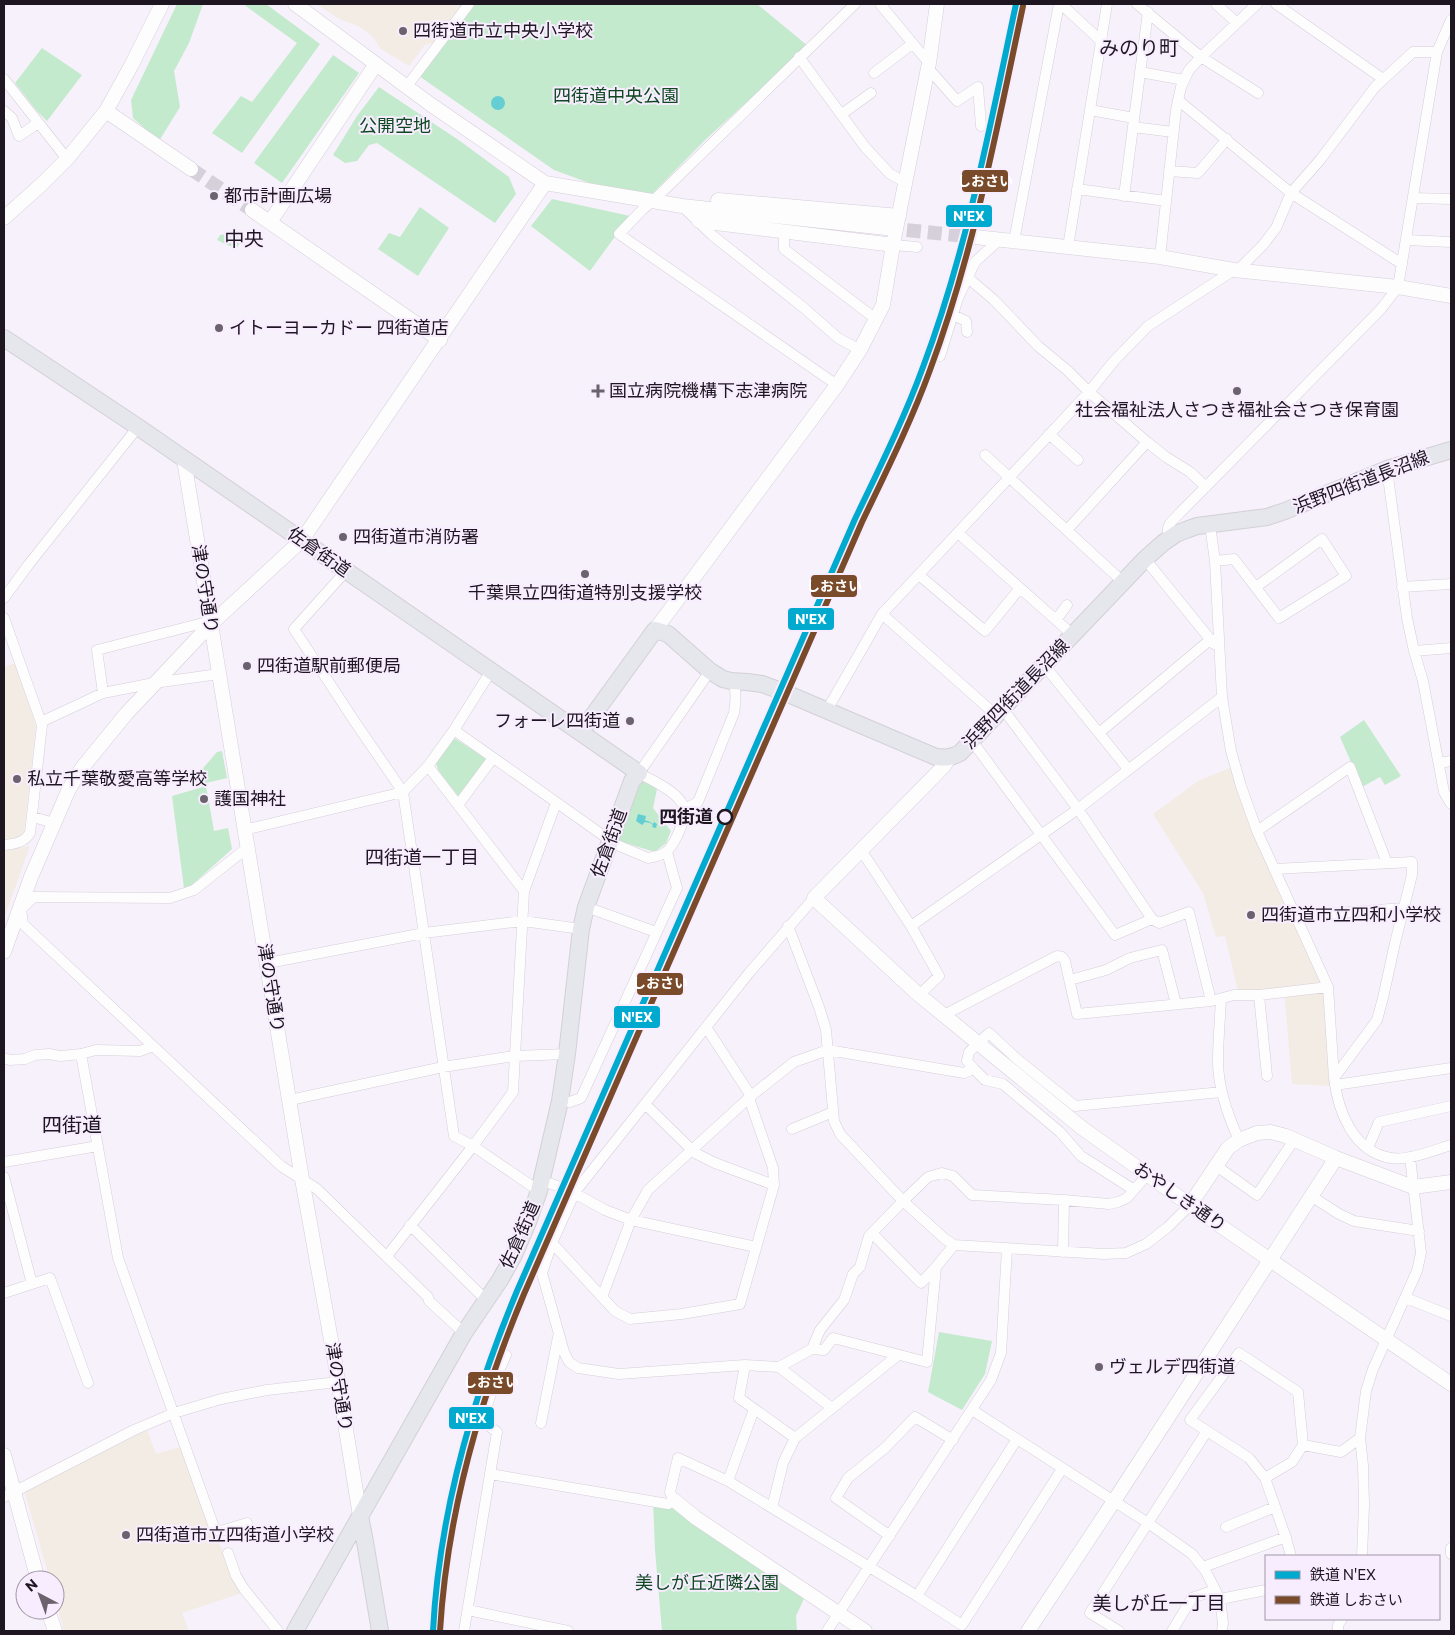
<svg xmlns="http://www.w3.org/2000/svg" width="1455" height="1635" font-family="Commissioner,'Noto Sans JP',sans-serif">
	<rect width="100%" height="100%" fill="#f7f1fb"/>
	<path fill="#f3ece4" d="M 317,4 L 462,4 L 433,43 L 425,45 L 409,66 L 381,49 L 371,35 L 358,26 L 339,19 Z
		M 15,663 L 36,726 L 24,832 L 22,838 L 4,841 L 4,667 Z
		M 1232,767 L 1322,982 L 1331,1086 L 1292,1084 L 1284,989 L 1238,991 L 1225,936 L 1216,937 L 1203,893 L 1153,814 L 1198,781 Z
		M 30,846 L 4,919 L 4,851 Z
		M 147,1430 L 156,1454 L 180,1447 L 235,1582 L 242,1593 L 182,1613 L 189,1631 L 64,1631 L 55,1599 L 55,1580 L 50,1580 L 24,1490 Z"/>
	<path fill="#c3eacd" d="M 177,4 L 203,4 L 189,43 L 174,71 L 180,107 L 159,141 L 133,118 L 131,100 Z
		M 243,4 L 266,4 L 320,44 L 242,153 L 212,133 L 241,96 L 252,102 L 297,43 Z
		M 473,4 L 757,4 L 808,46 L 705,140 L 652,194 L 592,184 L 554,170 L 419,76 Z
		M 42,48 L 82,75 L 47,121 L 36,110 L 15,83 Z
		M 333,55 L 359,73 L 282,183 L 254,163 Z
		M 379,87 L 460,141 L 509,177 L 516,194 L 495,223 L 377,143 L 369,145 L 357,161 L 345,163 L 333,155 L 357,116 Z
		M 552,199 L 630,216 L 590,271 L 531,226 Z
		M 420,207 L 449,228 L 418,276 L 378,249 L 389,233 L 400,237 Z
		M 234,233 L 242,240 L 236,249 L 217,240 L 220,235 Z
		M 1364,720 L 1401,776 L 1385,785 L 1380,777 L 1362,787 L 1340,737 Z
		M 454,738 L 489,760 L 462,801 L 438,770 L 436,763 Z
		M 222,751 L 227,778 L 193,786 L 193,780 L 217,752 Z
		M 644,779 L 657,789 L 653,808 L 671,831 L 666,843 L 655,852 L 619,841 L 617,833 L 638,781 Z
		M 206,786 L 214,831 L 228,828 L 232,849 L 193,884 L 184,888 L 172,796 Z
		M 939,1332 L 992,1341 L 985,1374 L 962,1410 L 928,1392 Z
		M 653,1501 L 668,1504 L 807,1592 L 796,1616 L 797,1631 L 662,1631 L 655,1550 Z"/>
	<path fill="#65ced2" d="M491 103a7 7 0 1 1 14 0a7 7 0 1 1-14 0Z
		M 638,814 L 646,816 L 645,820 L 647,821 L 648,821 L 653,824 L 654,822 L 657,824 L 656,828 L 652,827 L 653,825 L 650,823 L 645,822 L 642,825 L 636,821 Z"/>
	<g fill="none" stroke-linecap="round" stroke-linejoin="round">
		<path stroke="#d6d0da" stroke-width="14" stroke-dasharray="14 7" stroke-linecap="butt" d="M 191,169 L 252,210
			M 886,228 L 975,237"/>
		<g stroke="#d5ced8" stroke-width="11">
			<path id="street" d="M 880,4 L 929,63
				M 1061,4 L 1101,41
				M 1137,4 L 1201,57 L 1258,93
				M 1216,4 L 1237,23
				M 1276,4 L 1383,79
				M 799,57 L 865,147 L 890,174 L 905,182
				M 928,68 L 957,101 L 978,87 L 981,126
				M 1140,72 L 1184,80
				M 874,73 L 912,44
				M 4,79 L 67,159
				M 407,86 L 469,4
				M 1178,100 L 1291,193 L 1402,264
				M 1090,110 L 1134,118
				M 4,111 L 12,118 L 19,136 L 38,123
				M 842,114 L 871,93
				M 1133,127 L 1173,132
				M 1169,171 L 1198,173 L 1227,139
				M 1077,189 L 1166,201
				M 1124,196 L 1148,12
				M 1413,198 L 1451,199
				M 682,206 L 712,235 L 804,308 L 838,338 L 860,350
				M 784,232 L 784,249 L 877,320
				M 1406,240 L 1451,242
				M 1014,241 L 1059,4
				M 894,245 L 917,247
				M 1068,247 L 1107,4
				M 1160,257 L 1176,110 L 1181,87 L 1189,70 L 1201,57 L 1257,4
				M 1238,270 L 1263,245 L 1276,228 L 1291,193 L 1320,160 L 1375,87 L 1413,52 L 1437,52
				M 967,277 L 994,300 L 1038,346 L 1067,370 L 1089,392 L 1147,442 L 1166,457 L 1190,472 L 1206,487
				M 953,315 L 966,321 L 967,332
				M 940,356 L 958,298 L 975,262 L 999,240
				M 837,385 L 619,234 L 642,210 L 658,196 L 855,4
				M 1049,434 L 1078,460
				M 985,455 L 1123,582
				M 1387,469 L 1407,618 L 1414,651 L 1423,681 L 1444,792 L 1451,804
				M 1210,525 L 1215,561 L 1222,697 L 1231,751 L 1241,786 L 1257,831 L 1328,987 L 1334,1078 C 1338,1111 1353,1152 1391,1158 C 1408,1161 1435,1150 1451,1145
				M 1067,530 L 1147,442
				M 958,533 L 1073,635
				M 1170,538 C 1167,531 1167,528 1171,522 L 1381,309 L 1398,287 L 1437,52 L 1451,20
				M 1145,559 L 1214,644
				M 1215,561 L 1234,559 L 1279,618 L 1346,576 L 1322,539 L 1256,587
				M 346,571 L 294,629 L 355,722 L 403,792 L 454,1136 L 473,1146 L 539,1191
				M 919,575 L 985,631 L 1020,588
				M 1402,587 L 1451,584
				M 4,598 L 29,564 L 138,427
				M 882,614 L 996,715
				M 4,618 L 42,725 L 30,833 C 24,843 14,844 4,845
				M 1056,620 L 1067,605
				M 1414,651 L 1451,648
				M 1044,665 L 1128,769
				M 103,693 L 97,650 L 203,623 L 211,624
				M 1003,709 L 1078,809 L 1152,919 L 1159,923 L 1189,912 L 1211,1001
				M 827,710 L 882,614 L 1089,392 L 1114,361 L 1148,326 L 1234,270
				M 41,722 L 103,693 L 154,683 L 219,674
				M 454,730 L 604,836 L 610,842 L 648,858 C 654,857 661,856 666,852 C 674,846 682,826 684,817 C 686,811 684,806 681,802 C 674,790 651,780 639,773 L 710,671
				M 1099,733 L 1211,639
				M 972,741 L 1115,935 L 1152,919
				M 1439,763 L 1451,761
				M 428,766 L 524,891
				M 458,805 L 493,758
				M 685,809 L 698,802 L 734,713 C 736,702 736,692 734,682
				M 33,817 L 54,823
				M 244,830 L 403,792 L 428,766 L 454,730 L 491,671
				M 1257,831 L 1350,767 L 1387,863
				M 247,848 L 194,890 L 170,898 L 34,897 L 21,909 L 23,924 L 281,1166 L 317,1189 L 428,1297 L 429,1301 L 464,1333
				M 861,850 L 911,926 L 939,976 L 919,995
				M 1274,869 L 1412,862 L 1412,875 L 1395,943 L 1383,998 L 1377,1020 L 1334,1078
				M 814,898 L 749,973 L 575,1192 L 552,1243 L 542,1273 L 564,1352 L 569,1362 L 578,1368 L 619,1374 L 745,1365 L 779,1367 L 812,1349 L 824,1350 L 833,1338 L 927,1362 L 936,1267 L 954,1245
				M 586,907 L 656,932
				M 1297,916 L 1404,908
				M 788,926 L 819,1007 L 826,1030 L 834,1121 L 840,1134 L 903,1201 L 945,1239 L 954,1245 L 1104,1254 L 1126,1253 L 1146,1244 L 1168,1227 L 1190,1205
				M 911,926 L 1078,809 L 1222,697
				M 268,963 L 424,933 L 523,921 L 581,929
				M 1070,980 L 1106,970 L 1130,958 L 1162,950 L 1176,1004
				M 1259,995 L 1267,1076
				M 1221,999 C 1220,1020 1218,1040 1218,1061 C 1218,1088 1228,1116 1239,1140
				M 944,1015 L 1057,956 L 1062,957 L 1065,961 L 1077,1014 L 1211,1001 L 1234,995 L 1259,995 L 1328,987
				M 706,1027 L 751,1096
				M 81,1054 L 118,1258 L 215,1530 L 221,1531 L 247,1523
				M 4,1058 L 10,1060 L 25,1059 L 35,1055 L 49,1054 L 60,1056 L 81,1054 L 96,1050 L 140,1051 L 153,1046
				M 974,1069 L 985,1080 L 1003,1084 L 1060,1132 L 1081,1156 L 1134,1190
				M 1335,1085 L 1451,1068
				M 290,1100 L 443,1067 L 514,1056 L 567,1054
				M 560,1101 L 570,1102 L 581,1098 L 677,888 L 667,852
				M 645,1104 L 691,1149 L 691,1151 L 715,1163 L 774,1185
				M 792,1129 L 833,1112
				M 1368,1148 L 1379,1122 L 1451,1106
				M 4,1162 L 98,1146
				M 1215,1165 L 1257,1195 L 1294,1140
				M 4,1177 L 32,1284
				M 542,1181 L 567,1189 L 605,1210 L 631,1220 L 756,1247
				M 1311,1196 L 1339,1214 L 1354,1221 L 1419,1231
				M 410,1225 L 486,1300
				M 872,1233 L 921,1283 L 936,1267
				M 552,1243 L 615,1311 L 630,1319 L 682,1314 L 740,1304 L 774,1185 L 773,1168 L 749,1098
				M 1063,1252 L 1064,1200
				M 387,1256 L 473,1146 L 513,1092 L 524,891 L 556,803
				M 4,1293 L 50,1278 L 88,1383
				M 602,1297 L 631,1220 L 648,1190 L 751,1096 L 794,1062 L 828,1050 L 964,1073 L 974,1069 L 967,1061 L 969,1052 L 989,1033 L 1017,1059 L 1075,1106 L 1222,1092
				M 1406,1298 L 1451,1316
				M 812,1349 L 820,1330 L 844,1300 L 853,1274 L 860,1267 L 869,1236 L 903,1201 L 928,1177 L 942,1173 L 953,1176 L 972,1195 L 1064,1200 L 1109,1204 L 1118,1202 L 1127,1198 L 1148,1174
				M 745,1365 L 739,1398 L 795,1438
				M 779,1367 L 832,1408
				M 972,1410 L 1148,1523 L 1192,1554 L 1205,1570 L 1220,1599 L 1223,1623 L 1222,1631
				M 541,1423 L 558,1337
				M 1303,1445 L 1341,1452 L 1360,1438
				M 490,1474 L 497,1432 L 482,1421 L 497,1375 L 506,1355
				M 1265,1478 L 1292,1462 L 1303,1445 L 1298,1392 L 1239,1353 L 1190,1420 L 1249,1458 L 1265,1478 L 1285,1535 L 1291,1556
				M 728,1481 L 754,1409
				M 4,1497 L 134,1430 L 174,1413 L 221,1399 L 267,1390 L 338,1382
				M 772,1508 L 783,1463 L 795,1438 L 897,1356
				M 1226,1527 L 1275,1507
				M 890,1536 L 836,1498 L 848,1478 L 885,1448 L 915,1417 L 953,1440
				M 1451,1548 L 1451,1554
				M 228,1553 L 236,1576 L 244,1589 L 278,1631
				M 1362,1556 L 1364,1505 L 1363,1465 L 1360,1438 L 1366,1391 L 1373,1369 L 1417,1271 L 1421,1253 L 1410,1157
				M 1203,1567 L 1286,1537
				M 917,1596 L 1017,1439
				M 1220,1599 L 1266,1590
				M 468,1610 L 568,1631
				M 464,1631 L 490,1474 L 668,1504 L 674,1500 L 670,1492 L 678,1458 L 728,1481 L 917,1596 L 962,1625 L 1062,1469
				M 827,1631 L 991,1380 L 1001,1353 L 1007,1249
				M 1119,1631 L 1090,1613 L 1207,1431
				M 1172,1631 L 1192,1598 L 1215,1590
				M 1338,1631 L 1338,1625 L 1342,1619"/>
		</g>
		<g stroke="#d5ced8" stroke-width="15">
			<path id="secondary" d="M 295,4 L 430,104 L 545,183 L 682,206 L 886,228
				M 106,111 L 191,169
				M 718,200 L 899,216
				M 252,210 L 440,340
				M 4,218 L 42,184 L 67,159 L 106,111 L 131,66 L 162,4
				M 699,221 L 894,245
				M 270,222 L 376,64
				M 975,237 L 1160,257 L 1234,270 L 1398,287 L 1451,296
				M 184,460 L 302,1179 L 335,1362 L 360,1516
				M 655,630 L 837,385 L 860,350 L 883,305 L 894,239 L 929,63 L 937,4
				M 949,758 L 944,766 L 814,898 L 919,995 L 1082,1128 L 1190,1205 L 1451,1384
				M 4,952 L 31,877 L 69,789 L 82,768 L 126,714 L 211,624 L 302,540 L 545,183
				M 1190,1205 L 1228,1148 L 1239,1140 L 1257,1133 L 1271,1132 L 1286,1136 L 1336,1158 L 1413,1187 L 1451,1182
				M 4,1455 L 38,1580
				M 674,1500 L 696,1518 L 865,1631
				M 48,1610 L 55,1631
				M 1028,1631 L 1114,1501 L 1336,1158"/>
		</g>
		<g stroke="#d3d0d5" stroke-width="18">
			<path id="primary" d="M 4,338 L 138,427 L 639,773 L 632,781 L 586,907 L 581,929 L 567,1054 L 560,1101 L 539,1191 L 528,1222 L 514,1255 L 500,1280 L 464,1333 L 295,1631
				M 581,732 L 655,630 L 668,634 L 710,671 L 723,679 L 731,681 L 747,682 L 762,684 L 781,691 L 936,757 C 945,758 951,758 960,753 L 1145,559 L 1163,543 L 1176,534 L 1186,530 L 1197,526 L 1267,517 L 1285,511 L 1387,469 L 1451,450
				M 360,1516 L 365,1542 L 380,1631"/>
		</g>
		<use href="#street" stroke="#fefdfe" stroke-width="10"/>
		<use href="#secondary" stroke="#fefdfe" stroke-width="14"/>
		<use href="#primary" stroke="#e5e7ec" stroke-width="16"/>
		<g stroke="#f8edff" stroke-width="10">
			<path id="rail-1" d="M 433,1631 C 439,1514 472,1399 517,1291 L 855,519 C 879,469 904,419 923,367 C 967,250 990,126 1016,4"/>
		</g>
		<g stroke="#f8edff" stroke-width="10">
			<path id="rail-2" d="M 440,1631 C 447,1515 479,1401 524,1294 L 862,522 C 886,472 911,422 930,370 C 974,252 997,128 1023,6"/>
		</g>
		<use href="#rail-1" stroke="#00a9ce" stroke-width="6"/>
		<use href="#rail-2" stroke="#7a4b2a" stroke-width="6"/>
	</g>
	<g fill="#6a636d" stroke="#f8edff" stroke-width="2">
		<circle cx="403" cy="31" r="5"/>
		<circle cx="214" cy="196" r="5"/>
		<circle cx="219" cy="328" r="5"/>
		<path d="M595.5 383.5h5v5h5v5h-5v5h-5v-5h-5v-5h5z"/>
		<circle cx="1237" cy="391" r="5"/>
		<circle cx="343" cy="537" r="5"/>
		<circle cx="585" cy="574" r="5"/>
		<circle cx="247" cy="666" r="5"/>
		<circle cx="630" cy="721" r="5"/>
		<circle cx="17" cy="779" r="5"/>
		<circle cx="204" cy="799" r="5"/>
		<circle cx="1251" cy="915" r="5"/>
		<circle cx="1099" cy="1367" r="5"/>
		<circle cx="126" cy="1535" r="5"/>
	</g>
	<circle fill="#f8edff" stroke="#1e1721" stroke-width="2.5" cx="725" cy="817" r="7"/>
	<g text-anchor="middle" stroke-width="4" stroke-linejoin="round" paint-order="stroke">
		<g font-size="18" fill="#1e1721" stroke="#f8edff" text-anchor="start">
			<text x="413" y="37">四街道市立中央小学校</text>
			<text x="224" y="202">都市計画広場</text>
			<text x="229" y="334">イトーヨーカドー 四街道店</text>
			<text x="609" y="397">国立病院機構下志津病院</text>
			<text x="1237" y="416" text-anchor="middle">社会福祉法人さつき福祉会さつき保育園</text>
			<text x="353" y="543">四街道市消防署</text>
			<text x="585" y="599" text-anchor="middle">千葉県立四街道特別支援学校</text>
			<text x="257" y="672">四街道駅前郵便局</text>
			<text x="620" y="727" text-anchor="end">フォーレ四街道</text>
			<text x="27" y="785">私立千葉敬愛高等学校</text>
			<text x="214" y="805">護国神社</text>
			<text x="1261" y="921">四街道市立四和小学校</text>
			<text x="1109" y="1373">ヴェルデ四街道</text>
			<text x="136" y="1541">四街道市立四街道小学校</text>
		</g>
		<g font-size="18" fill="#0e4821" stroke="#f8edff">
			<text x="616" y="102">四街道中央公園</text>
			<text x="395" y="132">公開空地</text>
			<text x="707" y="1589">美しが丘近隣公園</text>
		</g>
		<g font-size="18" fill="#1e1721" stroke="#f8edff">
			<text transform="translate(1361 482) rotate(-21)" y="6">浜野四街道長沼線</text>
			<text transform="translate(319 552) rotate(35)" y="6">佐倉街道</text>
			<text transform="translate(205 589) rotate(81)" y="6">津の守通り</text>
			<text transform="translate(1016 694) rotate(-46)" y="6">浜野四街道長沼線</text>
			<text transform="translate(609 843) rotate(-70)" y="6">佐倉街道</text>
			<text transform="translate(271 988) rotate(81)" y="6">津の守通り</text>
			<text transform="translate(1180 1197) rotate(35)" y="6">おやしき通り</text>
			<text transform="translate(520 1235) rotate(-66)" y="6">佐倉街道</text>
			<text transform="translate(339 1387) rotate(81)" y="6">津の守通り</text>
		</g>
		<g font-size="18" font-weight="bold" fill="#1e1721" stroke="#f8edff" text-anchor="end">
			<text x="713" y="823">四街道</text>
		</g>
		<g font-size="19" fill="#1e1721" stroke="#f8edff">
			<text x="422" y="864">四街道一丁目</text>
			<text x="1159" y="1610">美しが丘一丁目</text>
		</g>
		<g font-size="20" fill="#1e1721" stroke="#f8edff">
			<text x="1139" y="55">みのり町</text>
			<text x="244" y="246">中央</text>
			<text x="72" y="1132">四街道</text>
		</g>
	</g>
	<g stroke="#f8edff" stroke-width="2">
		<rect x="961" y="169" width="48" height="24" rx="5" fill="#7a4b2a"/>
		<rect x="945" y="204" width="48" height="24" rx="5" fill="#00a9ce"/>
		<rect x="810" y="574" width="48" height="24" rx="5" fill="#7a4b2a"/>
		<rect x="787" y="607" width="48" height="24" rx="5" fill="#00a9ce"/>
		<rect x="636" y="972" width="48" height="24" rx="5" fill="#7a4b2a"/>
		<rect x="613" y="1005" width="48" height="24" rx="5" fill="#00a9ce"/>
		<rect x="467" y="1371" width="47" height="24" rx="5" fill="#7a4b2a"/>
		<rect x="448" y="1406" width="47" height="24" rx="5" fill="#00a9ce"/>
	</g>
	<g font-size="14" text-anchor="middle" font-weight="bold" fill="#fff">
		<text x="985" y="186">しおさい</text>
		<text x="969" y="221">N'EX</text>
		<text x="834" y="591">しおさい</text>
		<text x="811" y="624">N'EX</text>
		<text x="660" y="988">しおさい</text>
		<text x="637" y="1022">N'EX</text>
		<text x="491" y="1387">しおさい</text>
		<text x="471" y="1423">N'EX</text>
	</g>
	<rect width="1455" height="1635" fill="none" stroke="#1e1721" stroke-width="10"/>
	<rect x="1265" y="1555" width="175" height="65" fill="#f8edff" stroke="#a197a6"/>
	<rect x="1275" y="1571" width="25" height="8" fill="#00a9ce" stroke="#a197a6"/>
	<text x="1310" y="1580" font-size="15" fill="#1e1721">鉄道 N'EX</text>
	<rect x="1275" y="1596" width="25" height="8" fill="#7a4b2a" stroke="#a197a6"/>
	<text x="1310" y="1605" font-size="15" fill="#1e1721">鉄道 しおさい</text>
	<g transform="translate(40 1595) rotate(319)"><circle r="24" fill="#f8edff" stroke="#a197a6"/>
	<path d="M0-4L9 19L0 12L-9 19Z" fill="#6a636d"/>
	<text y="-8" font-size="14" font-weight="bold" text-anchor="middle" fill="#1e1721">N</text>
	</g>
</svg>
